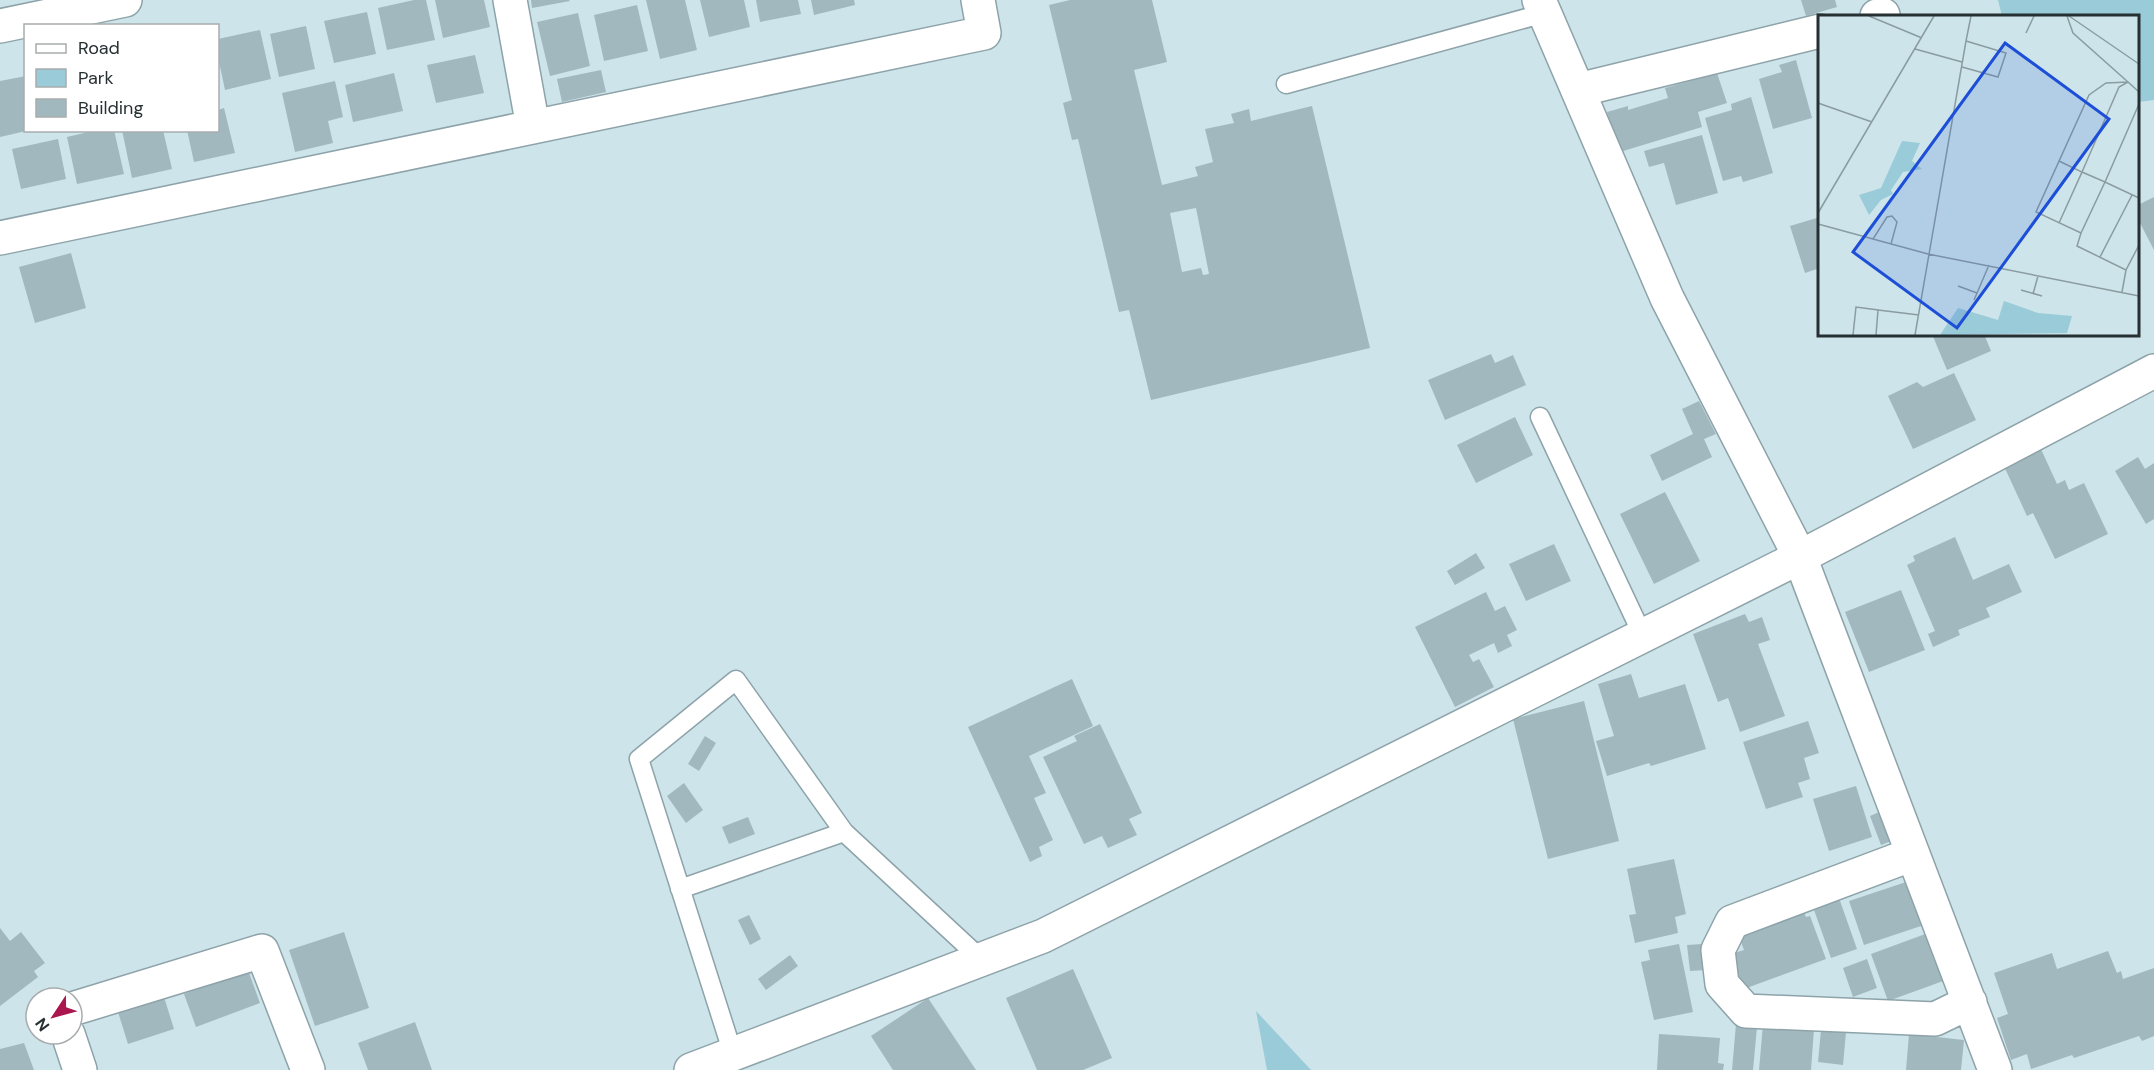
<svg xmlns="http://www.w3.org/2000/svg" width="2154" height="1070" font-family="'DM Sans',sans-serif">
	<rect width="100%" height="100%" fill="#cde4ea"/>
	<path fill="#99cbd8" d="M 1998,0 L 2154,0 L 2154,100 L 2138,102 L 2138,16 L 2002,16 Z
		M 1256,1011 L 1311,1070 L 1267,1070 Z"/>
	<path fill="#a2b8bf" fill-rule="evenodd" d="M 414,0 L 426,0 L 435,40 L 387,50 L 378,8 Z
		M 435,0 L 484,0 L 490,27 L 443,38 Z
		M 531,0 L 569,0 L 570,1 L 532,8 Z
		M 646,0 L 685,0 L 697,50 L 660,59 Z
		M 700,0 L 744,0 L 750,27 L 709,37 Z
		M 756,0 L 798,0 L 801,14 L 760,22 Z
		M 811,0 L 854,0 L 855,5 L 814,15 Z
		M 1070,0 L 1152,0 L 1167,62 L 1134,70 L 1162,185 L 1198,176 L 1195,167 L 1213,162 L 1205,129 L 1234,123 L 1231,114 L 1249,109 L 1251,121 L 1312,106 L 1370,348 L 1151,400 L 1129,310 L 1119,312 L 1078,139 L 1072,140 L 1063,103 L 1072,100 L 1049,5 ZM 1196,208 L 1209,274 L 1203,275 L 1201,268 L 1182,272 L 1170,213 Z
		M 1801,0 L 1835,0 L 1837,7 L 1806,16 Z
		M 637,5 L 648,51 L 604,61 L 594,15 Z
		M 367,12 L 376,54 L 334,63 L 324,21 Z
		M 578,13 L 590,66 L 550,76 L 537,22 Z
		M 306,26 L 315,69 L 279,77 L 270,34 Z
		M 260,30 L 271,79 L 225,90 L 218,57 L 218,39 Z
		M 475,55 L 484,93 L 436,103 L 427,65 Z
		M 1796,60 L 1812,118 L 1773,129 L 1759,79 L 1782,72 L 1779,65 Z
		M 601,70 L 606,92 L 562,102 L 557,79 Z
		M 394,73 L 403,111 L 353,122 L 345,85 Z
		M 1717,73 L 1727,103 L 1698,112 L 1702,127 L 1620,152 L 1607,112 L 1628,106 L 1628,110 L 1668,98 L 1665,88 Z
		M 26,76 L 26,131 L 0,137 L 0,81 Z
		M 335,81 L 343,117 L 328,121 L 333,143 L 295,152 L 282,93 Z
		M 1751,97 L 1773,173 L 1743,182 L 1741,176 L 1723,181 L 1705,118 L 1732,110 L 1731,104 Z
		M 224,108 L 235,153 L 194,162 L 187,130 L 218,130 L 218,110 Z
		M 97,130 L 114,130 L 124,174 L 77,184 L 67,137 Z
		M 122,130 L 163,130 L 172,169 L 132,178 Z
		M 1702,135 L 1718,193 L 1676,205 L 1664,163 L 1649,167 L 1644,151 Z
		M 58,139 L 66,179 L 21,189 L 12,149 Z
		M 2154,197 L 2154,250 L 2138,219 L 2138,205 Z
		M 1820,217 L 1820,268 L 1805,273 L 1790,226 Z
		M 71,253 L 86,308 L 35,323 L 19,267 Z
		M 1932,334 L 1984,334 L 1991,351 L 1947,370 Z
		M 1491,354 L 1495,363 L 1513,355 L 1526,385 L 1445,420 L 1428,380 Z
		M 1954,373 L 1976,420 L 1913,449 L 1888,396 L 1917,382 L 1923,387 Z
		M 1699,401 L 1716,434 L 1704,439 L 1712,457 L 1662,481 L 1650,455 L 1693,434 L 1682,409 Z
		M 1515,417 L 1533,455 L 1476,483 L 1457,445 Z
		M 2040,447 L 2057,484 L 2065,480 L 2069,490 L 2084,483 L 2108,534 L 2055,559 L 2033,513 L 2027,516 L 2003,464 Z
		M 2138,457 L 2145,469 L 2154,463 L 2154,519 L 2146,524 L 2115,471 Z
		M 1665,492 L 1700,561 L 1654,584 L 1620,514 Z
		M 1955,537 L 1973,580 L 2009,564 L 2022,592 L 1986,608 L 1990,617 L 1958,630 L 1960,635 L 1933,647 L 1928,634 L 1935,631 L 1907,565 L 1915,561 L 1913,556 Z
		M 1554,544 L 1571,581 L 1526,601 L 1509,564 Z
		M 1476,553 L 1485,568 L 1455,585 L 1447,571 Z
		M 1901,590 L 1925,650 L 1869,672 L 1845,612 Z
		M 1486,592 L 1495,611 L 1505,606 L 1517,630 L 1507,635 L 1512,646 L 1498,653 L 1494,643 L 1469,655 L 1473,662 L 1479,659 L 1494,687 L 1455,707 L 1415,627 Z
		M 1745,614 L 1749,622 L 1762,617 L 1770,640 L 1758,644 L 1785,716 L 1740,732 L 1728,698 L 1718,702 L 1693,634 Z
		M 1631,674 L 1639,698 L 1685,684 L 1706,749 L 1651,766 L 1649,763 L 1607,776 L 1596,741 L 1614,736 L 1598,684 Z
		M 1072,679 L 1093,726 L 1029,756 L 1046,793 L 1034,798 L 1053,840 L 1039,847 L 1042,856 L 1030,862 L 968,727 Z
		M 1584,701 L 1619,841 L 1548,859 L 1513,719 Z
		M 1808,721 L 1819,753 L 1804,758 L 1810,779 L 1798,783 L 1803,797 L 1766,809 L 1743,742 Z
		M 1100,724 L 1142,813 L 1129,819 L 1137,835 L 1108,848 L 1102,836 L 1084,844 L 1043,757 L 1077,741 L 1074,736 Z
		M 705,736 L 716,743 L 699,771 L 688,764 Z
		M 684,783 L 703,810 L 686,823 L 667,796 Z
		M 1856,786 L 1872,837 L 1829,851 L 1813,799 Z
		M 1886,809 L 1897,839 L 1881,845 L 1870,816 Z
		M 748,817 L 755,834 L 729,844 L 722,827 Z
		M 1674,859 L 1686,914 L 1675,917 L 1678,933 L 1635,943 L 1629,915 L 1636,914 L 1627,869 Z
		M 1909,881 L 1924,925 L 1864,945 L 1849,901 Z
		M 1839,898 L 1857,949 L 1831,958 L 1813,907 Z
		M 1803,910 L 1806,917 L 1810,916 L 1826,959 L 1744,989 L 1731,954 L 1744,950 L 1738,934 Z
		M 749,915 L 761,939 L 750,945 L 738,920 Z
		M 0,928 L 10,941 L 21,932 L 45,963 L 34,971 L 38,977 L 0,1006 Z
		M 344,932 L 369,1008 L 315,1026 L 289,950 Z
		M 1928,933 L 1946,980 L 1888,1001 L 1871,954 Z
		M 1679,944 L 1693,1012 L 1654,1020 L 1641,962 L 1650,960 L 1648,950 Z
		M 1702,944 L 1706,970 L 1690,971 L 1687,945 Z
		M 2108,951 L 2117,973 L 2121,971 L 2123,979 L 2154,968 L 2154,1036 L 2142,1041 L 2139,1036 L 2074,1058 L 2072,1055 L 2031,1069 L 2027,1054 L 2011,1060 L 1997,1018 L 2008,1014 L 1994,973 L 2052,953 L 2057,969 Z
		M 790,955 L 798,966 L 766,990 L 758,979 Z
		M 1867,959 L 1877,988 L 1853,997 L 1843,968 Z
		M 1073,969 L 1112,1058 L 1083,1070 L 1037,1070 L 1006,998 Z
		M 248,970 L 260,1003 L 196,1027 L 184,994 Z
		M 164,997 L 174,1029 L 128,1044 L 118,1012 Z
		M 928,998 L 976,1070 L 893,1070 L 871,1036 Z
		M 415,1022 L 432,1070 L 368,1070 L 358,1043 Z
		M 1736,1024 L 1757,1027 L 1753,1070 L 1732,1070 Z
		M 1763,1024 L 1814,1029 L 1811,1070 L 1759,1070 Z
		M 1821,1030 L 1846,1032 L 1843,1065 L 1818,1062 Z
		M 1659,1034 L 1720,1038 L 1718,1063 L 1724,1064 L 1723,1070 L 1657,1070 Z
		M 1909,1034 L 1964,1040 L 1961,1070 L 1906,1070 Z
		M 24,1043 L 34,1070 L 0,1070 L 0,1049 Z"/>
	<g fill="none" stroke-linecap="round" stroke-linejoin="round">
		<g stroke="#8da3a9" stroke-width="21">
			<path id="lane" d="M 1286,84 L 1545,13
				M 1540,417 L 1643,636
				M 680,889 L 844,832
				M 733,1054 L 639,759 L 736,680 L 844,832 L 981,959"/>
		</g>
		<g stroke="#8da3a9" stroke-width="36">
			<path id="street" d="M 510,0 L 533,127
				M 1539,0 L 1667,298 L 1800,557 L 1995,1070
				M 1877,16 L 1883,15
				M 0,26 L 125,0
				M 1578,90 L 1820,31
				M 0,238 L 984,33 L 978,0
				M 1913,854 L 1732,922 L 1718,950 L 1722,984 L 1746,1011 L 1935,1019 L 1970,1002
				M 72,1009 L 262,951 L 308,1070
				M 68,1034 L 80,1070
				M 691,1070 L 1043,936 L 1800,557 L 2154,371"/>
		</g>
		<use href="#lane" stroke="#fff" stroke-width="18"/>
		<use href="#street" stroke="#fff" stroke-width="33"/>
	</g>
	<g transform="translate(1818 15)">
		<rect width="321" height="321" fill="#cde4ea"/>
		<path d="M 84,126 L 102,128 L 94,146 L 104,154 L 85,157 L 73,175 L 75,179 L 63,185 L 51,200 L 41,180 L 63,173 ZM 186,286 L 220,298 L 254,301 L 249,318 L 122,320 L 140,293 L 180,305 Z" fill="#99cbd8"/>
		<path fill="none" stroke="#8a9ca0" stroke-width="1.5" d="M 51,1 L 104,23M 249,1 L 255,18 L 310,67M 251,1 L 321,49M 208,18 L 216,1M 148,26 L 153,1M 97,34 L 144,47M 310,67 L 288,68 L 271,80 L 218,197 L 263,218 L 287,167 L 321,183M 321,77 L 310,67 L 301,72 L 264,157 L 287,167 L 321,89M 0,88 L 54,107M 241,146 L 264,157 L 241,208M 0,198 L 116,1M 0,209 L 110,239 L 321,281M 263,218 L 259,231 L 308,255M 55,224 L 69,202 L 74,201 L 79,207 L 73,229M 282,242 L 314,180M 140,271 L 159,278M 203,275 L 224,281M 304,277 L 308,255 L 321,230M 215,279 L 220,261M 156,285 L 171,250M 60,295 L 101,300M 35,320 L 38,292 L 60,295 L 58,320M 97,320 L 148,26 L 188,38 L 180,62 L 144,52"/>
		<path fill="#1d4ed8" fill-opacity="0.15" stroke="#1d4ed8" stroke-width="3" d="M 187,28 L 291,104 L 139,313 L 35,237 Z"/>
		<rect width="321" height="321" fill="none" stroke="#262f31" stroke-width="3"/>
	</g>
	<rect x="24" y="24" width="195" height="108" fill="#ffffff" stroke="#a8acad" stroke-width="1.5"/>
	<rect x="36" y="44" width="30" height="9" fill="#ffffff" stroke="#a8acad" stroke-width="1.5"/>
	<text x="78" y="54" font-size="18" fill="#262f31">Road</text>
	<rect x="36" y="69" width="30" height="18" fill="#99cbd8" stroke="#a8acad" stroke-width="1.5"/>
	<text x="78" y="84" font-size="18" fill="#262f31">Park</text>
	<rect x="36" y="99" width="30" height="18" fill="#a2b8bf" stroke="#a8acad" stroke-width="1.5"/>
	<text x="78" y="114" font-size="18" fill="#262f31">Building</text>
	<g transform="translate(54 1016) rotate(234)"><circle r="28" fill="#ffffff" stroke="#a8acad" stroke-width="1.5"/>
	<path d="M0-4.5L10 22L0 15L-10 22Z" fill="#a9174e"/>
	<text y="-9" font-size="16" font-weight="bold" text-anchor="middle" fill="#262f31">N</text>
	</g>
</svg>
